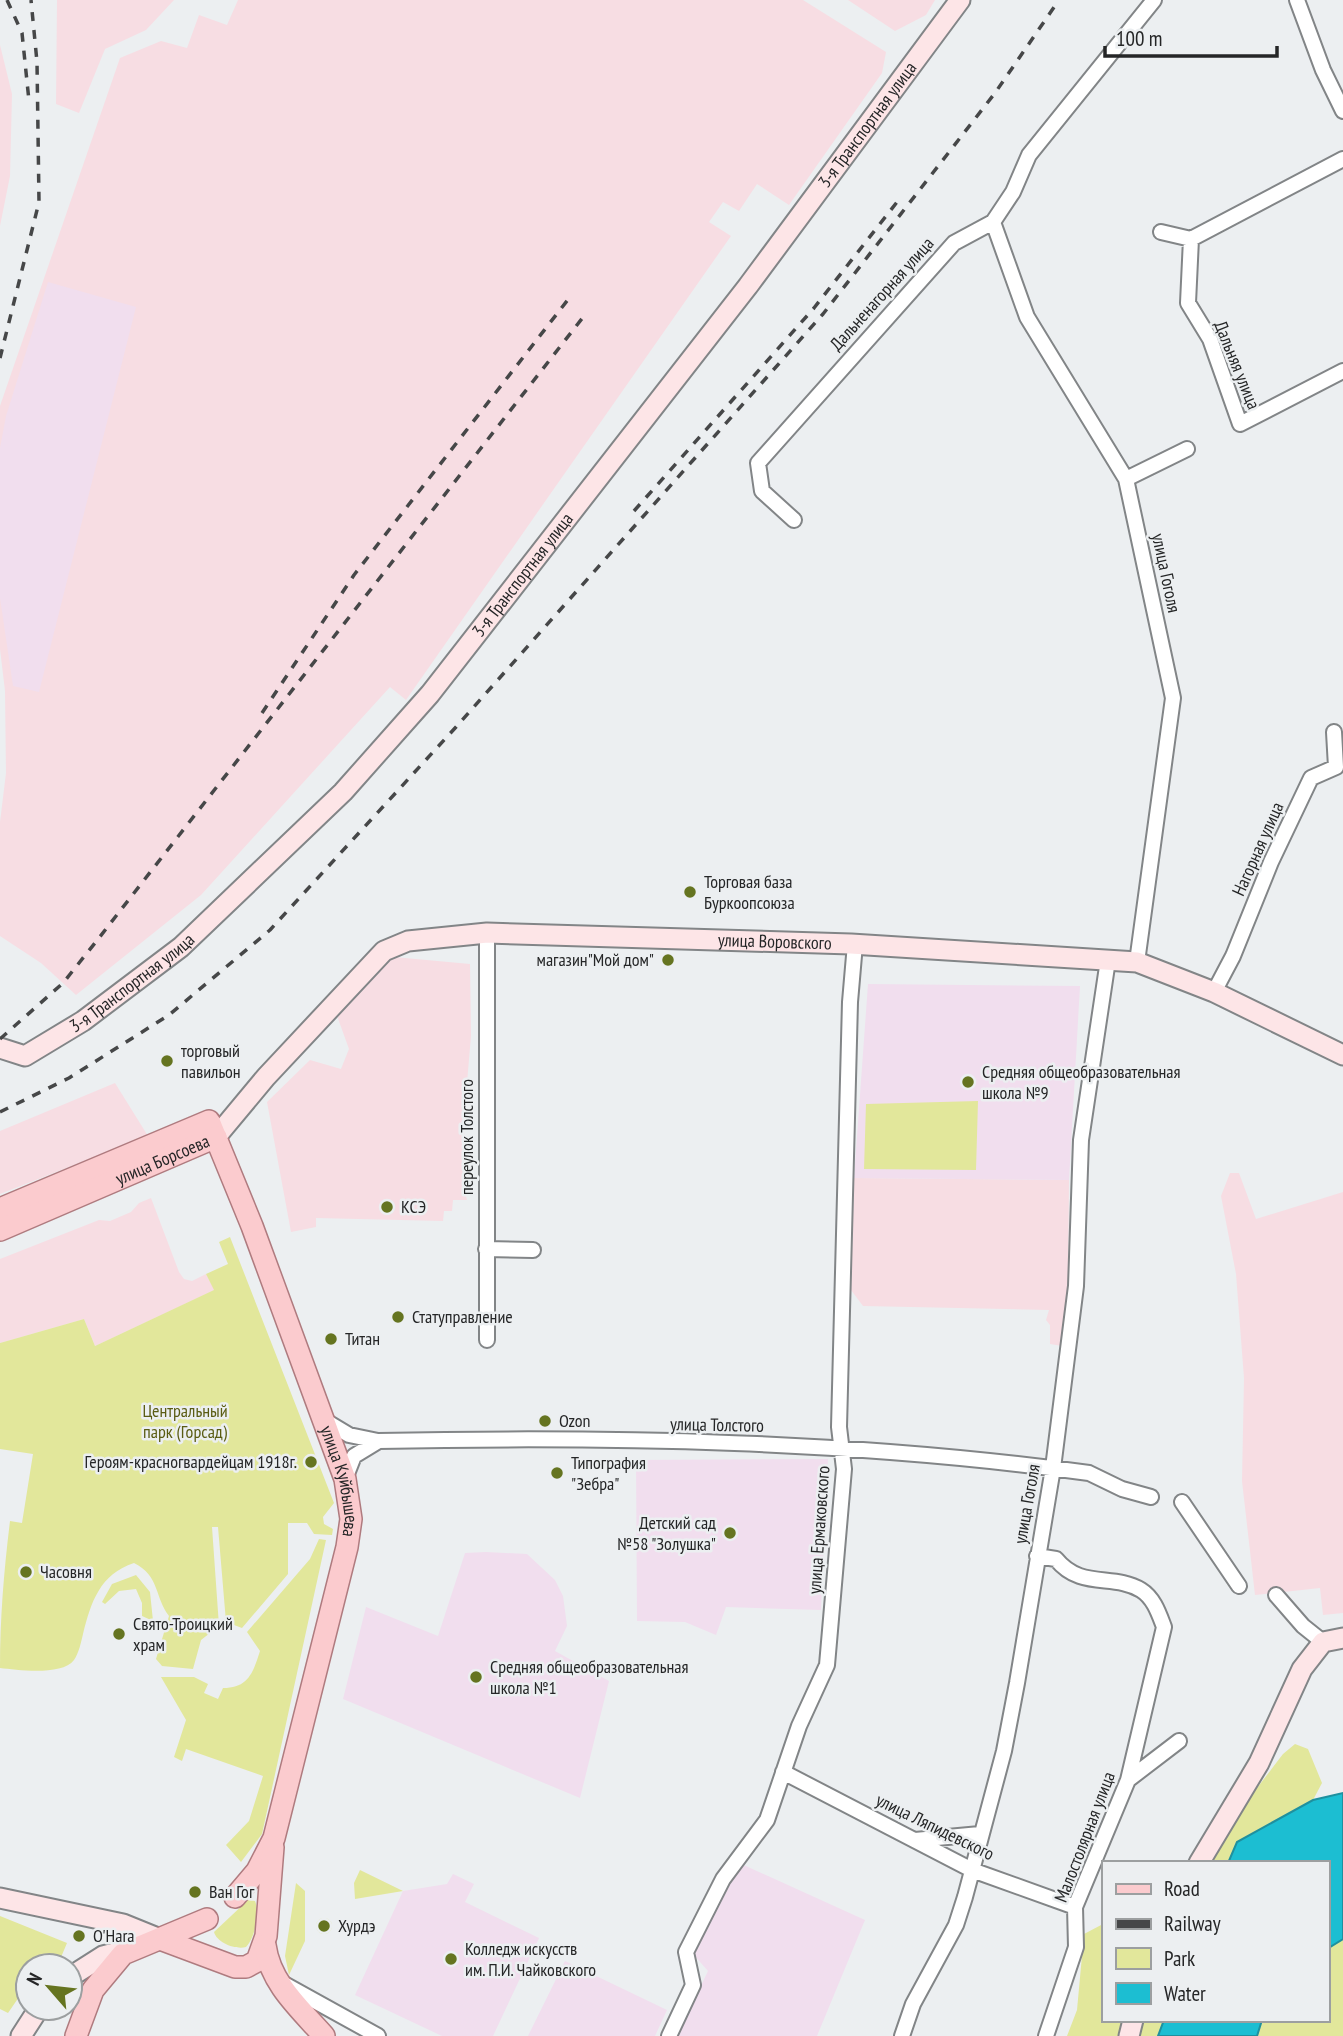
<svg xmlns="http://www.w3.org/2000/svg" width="1343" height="2036" font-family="'PT Sans Narrow',sans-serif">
	<rect width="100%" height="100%" fill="#eceff1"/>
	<path fill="#f7dde3" d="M 57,0 L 174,0 L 146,30 L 105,49 L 79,113 L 56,104 Z
		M 238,0 L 803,0 L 886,52 L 882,73 L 789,205 L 757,184 L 739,211 L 723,202 L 709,222 L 731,236 L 406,700 L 390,687 L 201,895 L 76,995 L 41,963 L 0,936 L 0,822 L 6,773 L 5,691 L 0,649 L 0,406 L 120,58 L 161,41 L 187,48 L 199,15 L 227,25 Z
		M 848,0 L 935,0 L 926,15 L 895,31 Z
		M 0,45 L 12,94 L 10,176 L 0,226 Z
		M 383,956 L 470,964 L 471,1036 L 465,1106 L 464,1188 L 467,1200 L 453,1200 L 452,1211 L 444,1211 L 443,1221 L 316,1218 L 316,1227 L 291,1232 L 267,1102 L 310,1060 L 341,1069 L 349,1049 L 336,1013 Z
		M 115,1083 L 148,1136 L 0,1194 L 0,1131 Z
		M 1230,1173 L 1239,1173 L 1256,1219 L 1343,1192 L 1343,1613 L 1323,1615 L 1320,1588 L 1255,1595 L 1242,1481 L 1244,1378 L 1236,1274 L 1221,1196 Z
		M 854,1178 L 1069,1180 L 1068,1288 L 1062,1346 L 1050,1344 L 1050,1325 L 1046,1320 L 1049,1310 L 863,1306 L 851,1290 Z
		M 151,1198 L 179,1272 L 184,1279 L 192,1281 L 206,1274 L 215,1290 L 95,1346 L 84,1319 L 0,1343 L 0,1259 L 99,1220 L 110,1221 L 131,1212 L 139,1203 Z"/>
	<path fill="#f1deee" d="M 48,282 L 136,307 L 39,692 L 13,686 L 0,598 L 0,448 L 6,416 Z
		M 868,984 L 1080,986 L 1069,1180 L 854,1178 Z
		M 828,1459 L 821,1610 L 726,1607 L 716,1635 L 685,1622 L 637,1621 L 636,1460 Z
		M 486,1552 L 527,1554 L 555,1580 L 563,1596 L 567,1626 L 555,1651 L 609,1681 L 580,1798 L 343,1699 L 366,1607 L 438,1636 L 465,1553 Z
		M 737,1862 L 865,1920 L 817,2036 L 677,2036 L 708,1971 L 693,1954 Z
		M 453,1874 L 474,1884 L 465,1902 L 539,1938 L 493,2036 L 442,2036 L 355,1995 L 403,1891 L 447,1884 Z
		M 565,1961 L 667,2010 L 655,2036 L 528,2036 Z"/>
	<path fill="#e2e79b" d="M 978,1101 L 976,1170 L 864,1169 L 866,1104 Z
		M 230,1237 L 334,1503 L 323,1517 L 324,1524 L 333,1529 L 332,1535 L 314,1534 L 307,1523 L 288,1523 L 288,1574 L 242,1628 L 226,1622 L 218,1527 L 212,1527 L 219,1626 L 201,1640 L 193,1669 L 162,1666 L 156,1659 L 169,1616 C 154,1596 160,1576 134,1563 C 100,1574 91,1602 83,1634 C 81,1642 79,1653 74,1660 C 62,1676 18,1670 0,1668 C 0,1618 4,1570 10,1521 L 22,1523 L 33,1454 L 0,1449 L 0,1343 L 84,1319 L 95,1346 L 214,1290 L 206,1274 L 228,1264 L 219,1242 Z
		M 319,1539 L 326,1540 L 262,1834 L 241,1862 L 226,1845 L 249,1821 L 263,1776 L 186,1749 L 182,1761 L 174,1757 L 186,1720 L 161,1677 L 194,1677 L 208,1684 L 204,1693 L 218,1699 L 223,1688 C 248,1688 253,1673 260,1651 L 247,1632 L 310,1559 Z
		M 136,1575 L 150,1592 L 153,1621 L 142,1616 L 142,1603 L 136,1589 L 119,1591 L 105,1604 L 102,1602 L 112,1584 Z
		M 1295,1744 L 1308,1749 L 1322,1783 L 1313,1800 L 1237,1842 L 1228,1863 L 1209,1863 L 1228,1826 L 1283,1754 Z
		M 360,1870 L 403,1891 L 355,1899 L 354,1883 Z
		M 296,1883 L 305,1891 L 305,1941 L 289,1975 L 285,1956 Z
		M 248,1900 L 255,1901 C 260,1912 255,1938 246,1947 C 236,1950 217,1943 214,1932 Z
		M 0,1916 L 67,1943 L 59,1962 L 42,1956 L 37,1966 L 28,1966 L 28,1984 L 8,2013 L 0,2009 Z
		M316 1926a8 8 0 1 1 16 0a8 8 0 1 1-16 0Z
		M 1103,1924 L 1103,2020 L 1126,2020 L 1121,2036 L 1067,2036 L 1077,2010 L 1084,1934 Z
		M 1343,1939 L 1343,2036 L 1257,2036 L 1262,2020 L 1327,2020 L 1327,1949 Z
		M 1143,2020 L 1164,2020 L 1158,2036 L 1138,2036 Z"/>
	<path fill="#1cbed2" stroke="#1f909f" stroke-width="2" d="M 1343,1793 L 1343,1939 L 1327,1949 L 1327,1863 L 1228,1863 L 1237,1842 L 1313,1800 Z
		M 1164,2020 L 1262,2020 L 1257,2036 L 1158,2036 Z"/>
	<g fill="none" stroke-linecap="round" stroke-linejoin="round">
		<g stroke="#828587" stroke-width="18">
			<path id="street" d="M 1297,0 L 1323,70 L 1343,111
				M 993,222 L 1027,317 L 1126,479 L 1173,698 L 1137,962
				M 1161,232 L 1191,239 L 1343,159
				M 1191,239 L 1188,303 L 1210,339 L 1240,424 L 1343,371
				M 1126,479 L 1187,449
				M 794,520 L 762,491 L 758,463 L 954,243 L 993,222 L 1013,192 L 1029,155 L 1154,0
				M 1214,992 L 1233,956 L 1271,862 L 1311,778 L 1336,767 L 1334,732
				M 486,1249 L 533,1250
				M 487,1340 L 487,933
				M 324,1420 L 349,1435 L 378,1441 C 615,1436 855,1441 1089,1473 L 1122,1489 L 1151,1497
				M 345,1479 L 354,1456 L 377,1442
				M 1182,1502 L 1239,1586
				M 1037,1556 L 1056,1559 C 1081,1590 1113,1573 1141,1590 C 1154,1598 1159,1614 1164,1627 L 1128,1780 L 1075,1907 L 1076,1947 L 1046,2036
				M 1276,1595 L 1303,1626 L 1323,1642
				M 783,1772 L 972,1870 L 1075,1907
				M 1128,1780 L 1179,1741
				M 915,1840 L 980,1834
				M 284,1984 L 378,2036
				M 669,2036 L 693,1985 L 686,1952 L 723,1879 L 767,1820 L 799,1726 L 827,1665 L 844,1469 L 839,1427 L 850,1002 L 855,944
				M 902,2036 L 913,2004 L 956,1925 L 965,1897 L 1004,1751 L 1017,1683 L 1053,1468 L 1076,1286 L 1081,1140 L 1108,960"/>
		</g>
		<g stroke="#828587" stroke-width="23">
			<g id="secondary">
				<path id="s1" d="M 0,1048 L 25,1056 L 83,1021 L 181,947 L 343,792 L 430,694 L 748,286 L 960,0"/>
				<path id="s2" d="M 216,1137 L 266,1077 L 384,951 L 408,941 L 487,933 L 851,944 L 1137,962 L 1214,992 L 1343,1055"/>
				<path d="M 1199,1863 L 1259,1763 L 1302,1669 L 1323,1642 L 1343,1638"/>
				<path d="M 0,1898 L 123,1924 L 160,1939"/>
				<path d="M 70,1977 L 103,1956 L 130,1949"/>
				<path d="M 21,2036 L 39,2008"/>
				<path d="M 1129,2036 L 1133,2020"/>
			</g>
		</g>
		<g stroke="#af7b7f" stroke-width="24">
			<g id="primary">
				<path id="s3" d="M 0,1209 L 209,1121 L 252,1226 L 345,1479 L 351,1519 L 347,1547 L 274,1838 L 257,1871 L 235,1897"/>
				<path id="s4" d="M 0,1230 L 216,1137"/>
				<path d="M 160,1939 L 235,1967 L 246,1967 L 257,1961 L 266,1936 L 273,1847"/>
				<path d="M 265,1945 C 270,1983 300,2009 324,2036"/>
				<path d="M 76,2036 L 93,1990 L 123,1954 L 207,1919"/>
			</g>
		</g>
		<use href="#street" stroke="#fff" stroke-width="14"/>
		<use href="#secondary" stroke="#fde5e7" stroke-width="19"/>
		<use href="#primary" stroke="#fbcbce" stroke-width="21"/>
		<path stroke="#464748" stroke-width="3.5" stroke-dasharray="9 9" stroke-linecap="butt" d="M 7,0 L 22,33 L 29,101
			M 0,358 L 39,202 L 37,62 L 31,0
			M 634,511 L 814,308 L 901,197
			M 262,713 L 354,575 L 570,297
			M 0,1039 L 63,983 L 95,943 L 584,316
			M 0,1112 L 69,1078 L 169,1015 L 270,930 L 456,727 L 823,314 L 995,93 L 1059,0"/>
	</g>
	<g fill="#657420" stroke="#eceff1" stroke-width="2.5">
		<circle cx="690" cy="892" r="7"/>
		<circle cx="668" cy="960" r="7"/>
		<circle cx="167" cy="1061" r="7"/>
		<circle cx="968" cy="1082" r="7"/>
		<circle cx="387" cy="1207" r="7"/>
		<circle cx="398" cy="1317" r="7"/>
		<circle cx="331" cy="1339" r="7"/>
		<circle cx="545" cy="1421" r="7"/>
		<circle cx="311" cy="1462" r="7"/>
		<circle cx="557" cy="1473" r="7"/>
		<circle cx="730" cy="1533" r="7"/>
		<circle cx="26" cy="1572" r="7"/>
		<circle cx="119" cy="1634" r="7"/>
		<circle cx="476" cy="1677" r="7"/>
		<circle cx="195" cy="1892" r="7"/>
		<circle cx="324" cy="1926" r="7"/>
		<circle cx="79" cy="1936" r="7"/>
		<circle cx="451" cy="1959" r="7"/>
	</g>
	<g text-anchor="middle" stroke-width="5" stroke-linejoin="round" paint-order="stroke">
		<g font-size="18" fill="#252627" stroke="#eceff1">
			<text dy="6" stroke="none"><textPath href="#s1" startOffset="1290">3-я Транспортная улица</textPath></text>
			<text transform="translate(882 294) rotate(-48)" y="6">Дальненагорная улица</text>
			<text transform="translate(1237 365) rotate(68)" y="6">Дальняя улица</text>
			<text transform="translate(1166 573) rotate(78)" y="6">улица Гоголя</text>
			<text dy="6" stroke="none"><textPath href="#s1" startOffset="723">3-я Транспортная улица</textPath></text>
			<text transform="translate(1258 849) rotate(-66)" y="6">Нагорная улица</text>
			<text dy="6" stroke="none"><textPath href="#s2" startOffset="644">улица Воровского</textPath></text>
			<text dy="6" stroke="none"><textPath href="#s1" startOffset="156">3-я Транспортная улица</textPath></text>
			<text transform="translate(467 1137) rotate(-90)" y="6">переулок Толстого</text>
			<text dy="6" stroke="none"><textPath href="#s4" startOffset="177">улица Борсоева</textPath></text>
			<text transform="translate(717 1425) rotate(1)" y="6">улица Толстого</text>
			<text dy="6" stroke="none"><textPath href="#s3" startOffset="611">улица Куйбышева</textPath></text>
			<text transform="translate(1027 1504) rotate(-80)" y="6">улица Гоголя</text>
			<text transform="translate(819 1530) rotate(-86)" y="6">улица Ермаковского</text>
			<text transform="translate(935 1827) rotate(26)" y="6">улица Ляпидевского</text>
			<text transform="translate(1085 1837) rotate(-69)" y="6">Малостолярная улица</text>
		</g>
		<g font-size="18" fill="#252627" stroke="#eceff1" text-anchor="start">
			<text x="704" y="888">Торговая база<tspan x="704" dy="21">Буркоопсоюза</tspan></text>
			<text x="654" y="966" text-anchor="end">магазин"Мой дом"</text>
			<text x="181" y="1057">торговый<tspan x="181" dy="21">павильон</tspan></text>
			<text x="982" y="1078">Средняя общеобразовательная<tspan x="982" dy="21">школа №9</tspan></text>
			<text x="401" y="1213">КСЭ</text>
			<text x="412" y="1323">Статуправление</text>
			<text x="345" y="1345">Титан</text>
			<text x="559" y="1427">Ozon</text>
			<text x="297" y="1468" text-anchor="end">Героям-красногвардейцам 1918г.</text>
			<text x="571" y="1469">Типография<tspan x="571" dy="21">"Зебра"</tspan></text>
			<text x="716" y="1529" text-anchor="end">Детский сад<tspan x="716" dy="21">№58 "Золушка"</tspan></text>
			<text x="40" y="1578">Часовня</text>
			<text x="133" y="1630">Свято-Троицкий<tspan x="133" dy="21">храм</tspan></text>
			<text x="490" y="1673">Средняя общеобразовательная<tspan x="490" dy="21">школа №1</tspan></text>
			<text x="209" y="1898">Ван Гог</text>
			<text x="338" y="1932">Хурдэ</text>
			<text x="93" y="1942">O'Hara</text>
			<text x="465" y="1955">Колледж искусств<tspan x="465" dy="21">им. П.И. Чайковского</tspan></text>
		</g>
		<g font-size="18" fill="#5a5c13" stroke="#eceff1">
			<text x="185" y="1417">Центральный<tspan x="185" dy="21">парк (Горсад)</tspan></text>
		</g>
	</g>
	<rect x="1102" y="1861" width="228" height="161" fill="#eceff1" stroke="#9c9fa0" stroke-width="2"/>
	<rect x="1116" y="1884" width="35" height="10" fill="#fbcbce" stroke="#9c9fa0" stroke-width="2"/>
	<text x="1164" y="1896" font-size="21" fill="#252627">Road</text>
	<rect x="1116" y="1919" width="35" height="10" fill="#464748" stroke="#9c9fa0" stroke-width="2"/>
	<text x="1164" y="1931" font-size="21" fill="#252627">Railway</text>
	<rect x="1116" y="1948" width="35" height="21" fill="#e2e79b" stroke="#9c9fa0" stroke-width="2"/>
	<text x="1164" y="1966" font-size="21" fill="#252627">Park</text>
	<rect x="1116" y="1983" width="35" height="21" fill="#1cbed2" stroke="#9c9fa0" stroke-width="2"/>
	<text x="1164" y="2001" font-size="21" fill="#252627">Water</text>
	<g transform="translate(49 1987) rotate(298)"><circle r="33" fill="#eceff1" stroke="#9c9fa0" stroke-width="2"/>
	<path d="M0-5L12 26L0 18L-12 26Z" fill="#657420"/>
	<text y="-10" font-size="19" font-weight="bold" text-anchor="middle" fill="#252627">N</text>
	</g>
	<path d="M1105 46v10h172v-10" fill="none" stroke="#252627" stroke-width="3.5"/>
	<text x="1116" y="46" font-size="21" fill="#252627" stroke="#eceff1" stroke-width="5" paint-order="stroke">100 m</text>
</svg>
